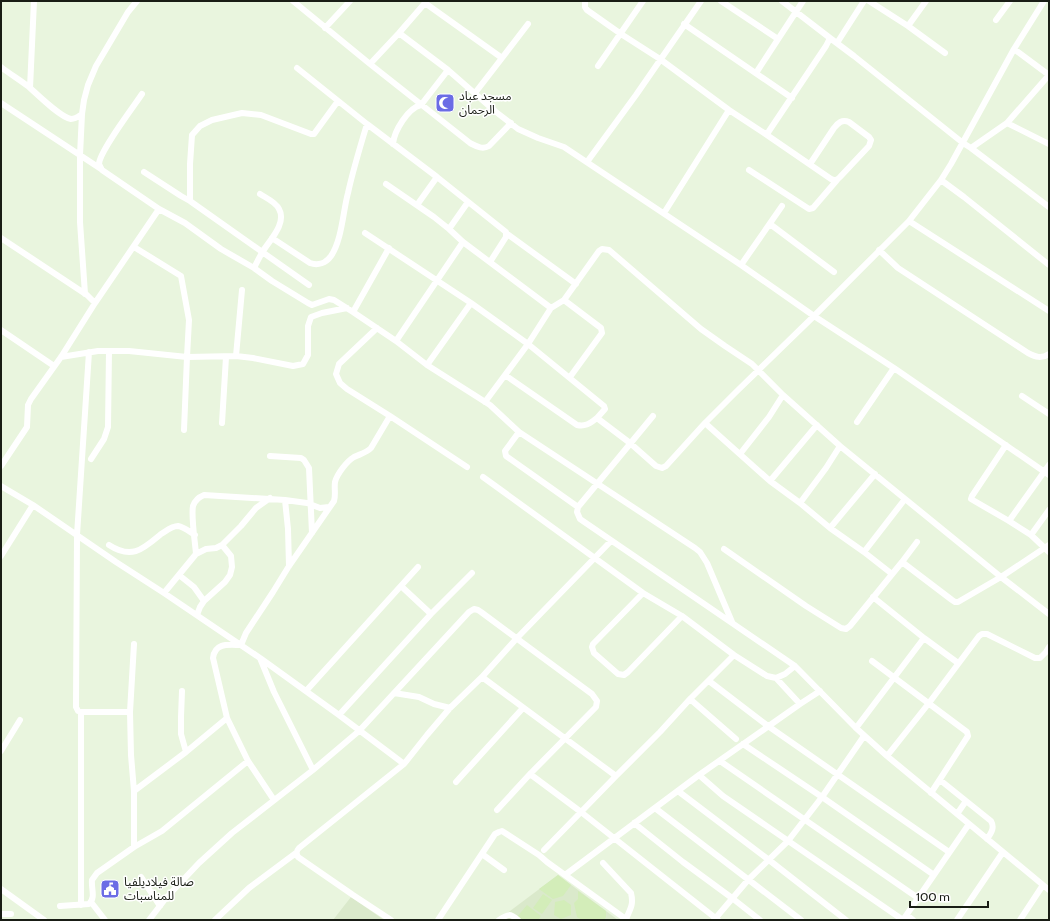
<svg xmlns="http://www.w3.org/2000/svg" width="1050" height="921" font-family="Cabin,'Noto Sans Arabic',sans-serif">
	<rect width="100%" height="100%" fill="#e9f5de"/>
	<path fill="#dae9cb" d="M 558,875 L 618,920 L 498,920 Z
		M 351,897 L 384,920 L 333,920 Z"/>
	<path fill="#d3edb9" d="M 558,875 L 571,885 L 563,896 L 553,899 L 539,889 Z
		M 578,891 L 606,911 L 606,917 L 604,920 L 582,920 L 577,917 L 574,903 L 578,899 Z
		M 543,894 L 552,900 L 542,914 L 533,908 Z
		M 564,900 L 571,905 L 571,915 L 561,919 L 554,915 L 555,902 Z
		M 527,905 L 541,916 L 538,920 L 519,920 L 516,918 Z"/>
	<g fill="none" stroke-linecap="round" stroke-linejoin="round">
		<path stroke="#fff" stroke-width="6" d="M 293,1 L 370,64 L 399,33 L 425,3 L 425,1
			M 585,1 L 585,7 L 587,10 L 621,34 L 660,59 L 729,110 L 764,133 L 768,133 L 769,131 L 826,46 L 830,38 L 782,1
			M 721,1 L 778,39
			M 869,1 L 908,26 L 926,1
			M 425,3 L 502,58 L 528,24
			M 996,20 L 1010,1
			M 684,24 L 792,98
			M 908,26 L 945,53
			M 325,28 L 350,1
			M 399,33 L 448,70 L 496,112 L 518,129 L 538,138 L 564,147 L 741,265 L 814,316 L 894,368 L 1049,475
			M 830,38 L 854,56 L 963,143 L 971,148 L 1049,207
			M 837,43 L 864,1
			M 1014,49 L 1049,75
			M 370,64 L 470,143 C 476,146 482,150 489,146 L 511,123
			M 598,66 L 643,1
			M 1,67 C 10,74 20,80 29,87 C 38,95 60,117 71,119 C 76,119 79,116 82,114
			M 297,68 L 367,124 L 437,177 L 506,232 L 506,237 L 490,262
			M 756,73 L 803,1
			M 30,88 L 34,1
			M 475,93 L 502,58
			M 142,94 C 134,106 99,152 99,164 L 102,170 L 159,209 L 185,223 L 221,249 L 254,268 L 272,281 L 308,303 L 312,305 L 329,299 L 334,300 L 353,312 L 396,341 L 427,365 L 490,405 L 519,432 L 695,548 L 700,552 L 707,563 L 732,622
			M 1,103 L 101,169
			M 1007,123 L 1049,144
			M 764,133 L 831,179 C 835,181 837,180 840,177 L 869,146 L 871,140 L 869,137 L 849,122 C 842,119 838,123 834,128 L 810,164
			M 393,144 C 394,131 408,108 421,105 L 448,70
			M 971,148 L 1007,123 L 1049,75
			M 587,162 L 636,95 L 701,1
			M 749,170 L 809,209 L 813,208 L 837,180
			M 144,172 L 181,196 L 190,201 L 190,164 L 192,135 L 200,126 L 212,120 L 242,113 L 261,115 L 311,134 L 314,134 L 338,101
			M 941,180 L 964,197 L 1049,265
			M 386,184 L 434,217 L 449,229 L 463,242 L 551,308
			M 190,201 L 309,285
			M 417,205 L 437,177
			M 664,213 L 729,110
			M 909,221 L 1049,311
			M 770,224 L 834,272
			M 449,229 L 468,202
			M 365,233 L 471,303 L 528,344 L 604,406 L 605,409 L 597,418 L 630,443 L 656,466 L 662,468 L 666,466 L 705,423 L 736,392 L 814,316 L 909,221 L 941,180 L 951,164 L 1014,49 L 1044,1
			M 506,233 L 576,284
			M 1,238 L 87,295 L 95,303
			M 272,238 L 310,263 C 318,266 326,263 331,256 C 342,240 343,211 348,193 C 353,170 360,147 367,124
			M 879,250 L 898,268 L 1028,353 C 1036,357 1041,359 1049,354
			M 741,265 L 782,206
			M 254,268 C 257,262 260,256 263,251 C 270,240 287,223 279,209 C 276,202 266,198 260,194
			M 85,294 L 80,222 L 80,155 L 82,114 L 84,100 L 88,85 L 96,66 L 128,12 L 137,1
			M 564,300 L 601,328 L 602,333 L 570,377
			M 353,312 L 389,248
			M 377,328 L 339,364 L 336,374 L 340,383 L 347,389 L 390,416 L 467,467
			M 1,330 L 54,366
			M 396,341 L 463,242
			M 89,352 L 77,535 L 76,707 L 78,711 L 81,712 L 130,712
			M 236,356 L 242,290
			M 61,357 L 98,351 L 129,351 L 187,357 L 189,320 L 181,276 L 134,247
			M 427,365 L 471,303
			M 505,375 L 577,425 C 586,427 590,423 597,418
			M 1022,396 L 1049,414
			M 485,402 L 528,344 L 551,308 L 564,300 L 599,251 L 602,249 L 609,250 L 701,329 L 725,346 L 752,364 L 783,395 L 840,446 L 1001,577 L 1049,614
			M 653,416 L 578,507 L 577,512 L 580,519 L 795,666 L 856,728 L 887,756 L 1049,890
			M 857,422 L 894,368
			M 222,423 L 226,357
			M 705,423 L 770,481 L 800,503 L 830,528 L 864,552 L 892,574
			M 184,430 L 187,357 L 236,356 L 253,358 L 293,366 L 303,364 L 308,355 L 308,326 L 311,317 L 322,313 L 347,308
			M 519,432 L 505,451 L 506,456 L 578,507
			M 1006,445 L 972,496 L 971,499 L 1009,521 L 1031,535 L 1049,552
			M 740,454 L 769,417 L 783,395
			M 270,456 L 301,458 L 304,460 L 309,468 L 312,533
			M 91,459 L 104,439 L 108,427 L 109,351
			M 1,466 L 27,427 L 28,405 L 31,399 L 61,357 L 95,303 L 159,209
			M 483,477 L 643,593 L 682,616 L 734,655 L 767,676 L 776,678 L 785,674 L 795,666
			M 770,481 L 817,425
			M 1,486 L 33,505 L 116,562 L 164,593 L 260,658 L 339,715 L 404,764
			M 285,500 L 288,529 L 289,566
			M 800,503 L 826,468 L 840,446
			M 1009,521 L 1049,465
			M 830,528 L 875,474
			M 1031,535 L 1049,510
			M 109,545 C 132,560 143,549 161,534 C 166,531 172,526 178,526 C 184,527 190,532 195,535
			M 724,549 L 806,606 L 841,628 L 846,629 L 850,626 L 902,562 L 917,542
			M 864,552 L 905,499
			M 196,554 C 195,541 191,517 193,506 C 195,500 199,497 204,495 L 285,500 L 307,503 L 320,508 L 329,507
			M 1,556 L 33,505
			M 902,562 L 952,600 L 955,602 L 958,602 L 1001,577 L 1049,545
			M 179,575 L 194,587 L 204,601
			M 401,586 L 431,614
			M 164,593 L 196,554 L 206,549 L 216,548 L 222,545 L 241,526 L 256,508 L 270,498
			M 643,593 L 593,644 L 592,647 L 594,653 L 618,674 L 624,675 L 628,672 L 682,616
			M 873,597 L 924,638 L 958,663
			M 197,615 L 200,607 L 204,601 L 225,582 L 230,575 L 232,567 L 231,556 L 222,545
			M 134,644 L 130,712 L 131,755 L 134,791 L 134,847
			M 260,658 L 274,692 L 313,770
			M 872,661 L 967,732 L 968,736 L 931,793
			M 482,677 L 616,776
			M 776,678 L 800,704
			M 709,681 L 768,726 L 949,852
			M 182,691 L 181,717 L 181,734 L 186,752
			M 306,691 L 418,567
			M 394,693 L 419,697 L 434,704 L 450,708
			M 690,699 L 736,739
			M 339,715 L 431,614 L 472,573
			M 856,728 L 924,638
			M 743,744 L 822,797 L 934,875
			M 1,751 L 20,720
			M 887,756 L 929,703 L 979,636 L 982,634 L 987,634 L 1035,658 L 1040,658 L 1046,652 L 1049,647
			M 720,761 L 918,898
			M 530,774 L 581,812 L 718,920
			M 699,775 L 723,796 L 903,920 L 969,824
			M 940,780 L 991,821 C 995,828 991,833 987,839
			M 456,782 L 523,708
			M 134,791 L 186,752 L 227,718
			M 678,791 L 769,860 L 846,920
			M 274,800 L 248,761 L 227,718 L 213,658 C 215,642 229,645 241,645 L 246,633 L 273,592 L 289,566 L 334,501 C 336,495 334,488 335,482 C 337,474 347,461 354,457 C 360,454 366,453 371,448 L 390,416
			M 655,808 L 801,920
			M 957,814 L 966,801
			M 634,823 L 683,862 L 732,898 L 760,920
			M 544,850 L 616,776 L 660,732 L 690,699 L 734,655
			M 482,854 L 504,870
			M 603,863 L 631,893 C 634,905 630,909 626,919
			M 565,875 L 699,775 L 800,704 L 820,691
			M 141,877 L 160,906
			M 1,889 L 44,920
			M 91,902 L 105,920
			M 81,905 L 81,712
			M 60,906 L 89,904 C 96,897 91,889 92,880 L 97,873 L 134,847 L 162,831 L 248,761
			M 1,914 L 11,914
			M 907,915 L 913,920
			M 149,920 L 166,898 L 199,863 L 232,833 L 313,770 L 359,731 L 469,612 L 474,609 L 478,610 L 481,612 L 592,694 L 597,701 L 596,707 L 530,774 L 497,810
			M 215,920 L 249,888 L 296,853
			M 391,920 L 353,895 L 298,857 C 296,853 296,851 299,848 L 404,764 L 427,735 L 450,708 L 482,677 L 517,638 L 611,541
			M 438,920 L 495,834 L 499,832 L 502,831 L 539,855 L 547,862 L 627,920
			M 499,920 C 508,914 510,913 518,920
			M 714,920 L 748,880 L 788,841 L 822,797 L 864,736
			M 957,920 L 1003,852
			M 1020,920 L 1043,885"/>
	</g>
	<defs>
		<g id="mosque-square" transform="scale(1)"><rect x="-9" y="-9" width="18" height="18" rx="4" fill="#6b6ce5" stroke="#fff"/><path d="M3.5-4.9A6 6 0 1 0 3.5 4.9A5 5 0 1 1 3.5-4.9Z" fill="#fff"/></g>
		<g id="civic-square" transform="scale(1)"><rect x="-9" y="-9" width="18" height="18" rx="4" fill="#6b6ce5" stroke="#fff"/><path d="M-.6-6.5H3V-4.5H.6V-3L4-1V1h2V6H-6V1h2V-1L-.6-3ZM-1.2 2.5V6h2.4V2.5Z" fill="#fff"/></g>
	</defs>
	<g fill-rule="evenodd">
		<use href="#mosque-square" x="445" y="103"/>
		<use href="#civic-square" x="110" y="889"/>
	</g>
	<g text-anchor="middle" stroke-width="3" stroke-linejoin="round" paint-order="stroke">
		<g font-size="12" fill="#191d15" stroke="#fff" text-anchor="start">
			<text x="459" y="100">مسجد عباد<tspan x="459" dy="14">الرحمان</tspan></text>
			<text x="124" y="886">صالة فيلاديلفيا<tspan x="124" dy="14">للمناسبات</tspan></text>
		</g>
	</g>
	<rect width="1050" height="921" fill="none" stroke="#191d15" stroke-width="4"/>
	<path d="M910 901v6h78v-6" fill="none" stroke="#191d15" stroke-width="2"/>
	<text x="916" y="901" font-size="12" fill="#191d15" stroke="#ffffff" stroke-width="3" paint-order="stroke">100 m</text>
</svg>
